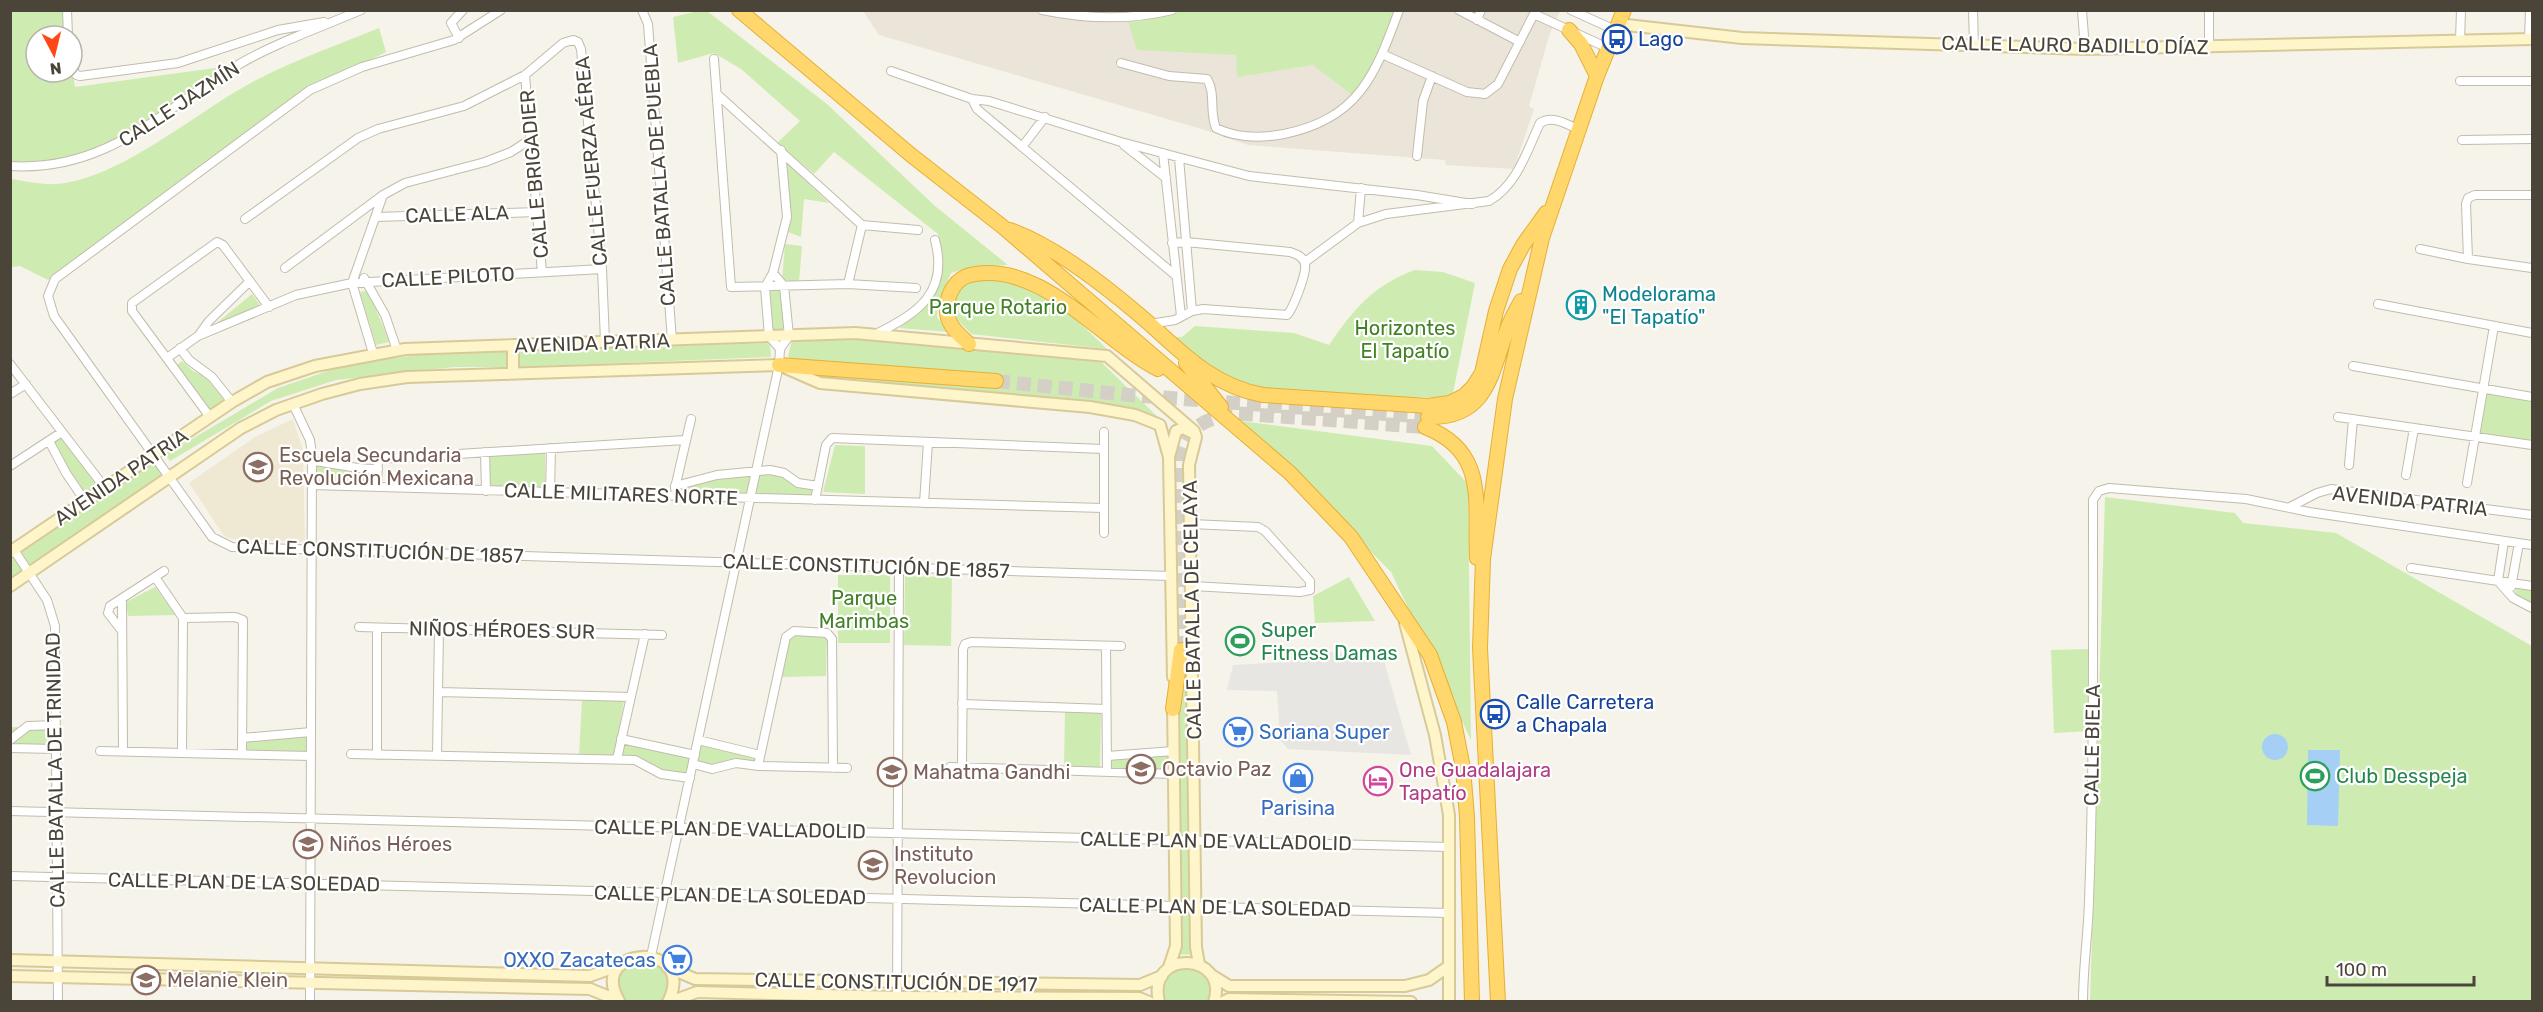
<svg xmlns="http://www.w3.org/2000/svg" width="2543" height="1012" font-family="Rubik,sans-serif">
	<rect width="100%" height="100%" fill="#f6f3ea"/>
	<path fill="#eae5d8" d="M 863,11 L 1560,11 L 1549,36 L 1529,106 L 1534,109 L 1514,169 L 1446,165 L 1445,160 L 1248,145 L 1205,130 L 879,35 Z"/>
	<path fill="#efe9d4" d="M 293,419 L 303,450 L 305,542 L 232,539 L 224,536 L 189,483 L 255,437 Z"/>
	<path fill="#ceecb2" d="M 1169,10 L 1398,11 L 1385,45 L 1356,98 L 1313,65 L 1237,77 L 1236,55 L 1137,50 L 1127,18 Z
		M 10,11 L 68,11 L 68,36 L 36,36 L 36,72 L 72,72 L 72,67 L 75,87 L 237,65 L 122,142 L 56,164 L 11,165 Z
		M 698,11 L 707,11 L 827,104 L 935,206 L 1008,265 L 971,267 L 951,273 L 939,301 L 937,317 L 949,332 L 899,328 C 938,300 947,281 938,234 L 834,152 L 814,174 L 777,143 L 800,121 L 741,69 L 714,53 L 678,63 L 673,17 Z
		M 379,28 L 386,52 L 310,90 L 48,280 L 20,266 L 11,267 L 11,179 C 25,181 42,185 56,184 C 118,180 194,114 249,84 C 291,61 336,46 379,28 Z
		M 787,163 L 829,203 L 804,199 L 801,237 L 788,232 L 790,206 Z
		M 785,244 L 802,246 L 799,282 L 782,280 Z
		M 1415,270 L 1443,272 L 1475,283 L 1452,398 L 1251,393 L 1208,373 L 1168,337 L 1182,337 L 1195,326 L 1294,333 L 1329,345 C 1354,309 1372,286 1415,270 Z
		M 1001,277 C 1051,291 1071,314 1107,349 L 971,334 L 954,316 C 954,281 970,278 1001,277 Z
		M 784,286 L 789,336 L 771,336 L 765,287 Z
		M 369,290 C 374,308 383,323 389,342 L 376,345 L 360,292 Z
		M 252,294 L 260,305 L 213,326 Z
		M 852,338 L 1099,360 L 1161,420 L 822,378 L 795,368 L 788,356 L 792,340 Z
		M 770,343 L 771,357 L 521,367 L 454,367 L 336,380 L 271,401 L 170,461 L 165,455 L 278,388 L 345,365 L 430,353 Z
		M 182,361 L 193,371 L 204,376 L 227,402 L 211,413 L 176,366 Z
		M 2487,394 L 2532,402 L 2532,441 L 2478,434 Z
		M 1241,421 L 1432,446 L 1468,484 L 1471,740 L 1391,572 Z
		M 62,432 L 105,488 L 85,501 L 49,441 Z
		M 835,445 L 865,446 L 865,494 L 823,492 Z
		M 545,451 L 545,487 L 490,487 L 490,454 Z
		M 152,460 L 167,479 L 32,572 L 14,550 Z
		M 312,462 L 378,469 L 377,485 L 312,485 Z
		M 774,471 L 815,488 L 815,500 L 677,496 L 675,486 L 695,485 L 714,475 Z
		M 2105,497 L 2235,513 L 2243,523 L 2336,533 L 2532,646 L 2532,1001 L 2090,1002 Z
		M 13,554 L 27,575 L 11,586 L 11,555 Z
		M 838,575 L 890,575 L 890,643 L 838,643 Z
		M 905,576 L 952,577 L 951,646 L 904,645 Z
		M 1349,577 L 1375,621 L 1315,623 L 1313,596 Z
		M 155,587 L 176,615 L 128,616 L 126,602 Z
		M 2516,587 L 2532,590 L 2532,604 L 2515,595 Z
		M 790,635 L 827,636 L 826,676 L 782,677 Z
		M 2089,649 L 2090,731 L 2054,733 L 2051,650 Z
		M 1191,655 L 1197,955 L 1173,954 L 1173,709 Z
		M 582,700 L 624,701 L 614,757 L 579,756 Z
		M 1065,711 L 1101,712 L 1100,768 L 1064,767 Z
		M 14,727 L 49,727 L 49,747 L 11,746 L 11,728 Z
		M 311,732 L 311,756 L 242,754 L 242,738 Z
		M 621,739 L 695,758 L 700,744 L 760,755 L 758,766 C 732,762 718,770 693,764 L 690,778 L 661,774 L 635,760 L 617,759 Z
		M 1172,752 L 1172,774 L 1107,772 L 1108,758 Z
		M 657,958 L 673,985 L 667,1001 L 620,1001 L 615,977 L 621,965 Z
		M 1189,966 C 1208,974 1212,982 1211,1001 L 1163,1001 C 1161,980 1169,971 1189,966 Z"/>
	<path fill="#e7e6e2" d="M 1281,649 L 1369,654 L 1381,650 L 1411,755 L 1288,749 L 1280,740 L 1277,691 L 1227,690 L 1233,665 L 1284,662 Z"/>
	<path fill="#a5cff4" d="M2262 747a13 13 0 1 1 26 0a13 13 0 1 1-26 0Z
		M 2308,750 L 2340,750 L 2338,826 L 2307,825 Z"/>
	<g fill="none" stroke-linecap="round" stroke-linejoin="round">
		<path stroke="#d4d0c6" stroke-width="14" stroke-dasharray="14 7" stroke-linecap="butt" d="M 996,381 L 1129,395 L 1428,417
			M 1181,650 L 1180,459 C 1187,427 1201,421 1232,413 L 1425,427"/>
		<g stroke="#c2bcac" stroke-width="10">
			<path id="street" d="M 67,10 L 68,36
				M 501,10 L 454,40 L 362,67 L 310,90 L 55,279 L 48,296 L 54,316 L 212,537 L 232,547 L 1171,576
				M 642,10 L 648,24 L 672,340
				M 1042,10 C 1086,19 1128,21 1172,10
				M 1459,10 L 1520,42
				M 1571,10 L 1615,30
				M 1973,10 L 1974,45
				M 2082,10 L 2085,49
				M 2209,10 L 2209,48
				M 1534,14 L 1608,48
				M 1477,20 L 1481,10
				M 459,38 L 451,23 L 463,10
				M 2529,39 L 2530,10
				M 2460,41 L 2461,10
				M 1382,54 L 1467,92 L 1485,94 L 1498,84 L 1536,10
				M 714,59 L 731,287 L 848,284 L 916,288
				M 1121,63 L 1169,76 L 1207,79 C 1216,93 1209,112 1216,128 C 1236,138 1262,138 1284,134 C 1358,119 1375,76 1399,10
				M 72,66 L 76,75 L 80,76 L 178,63 L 278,30 L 324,22
				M 891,71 L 972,99 L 989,101 L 1121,142 L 1249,176 L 1417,195 L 1472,204
				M 525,75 L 542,272
				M 2460,81 L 2532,81
				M 718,95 L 862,225 L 918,230
				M 972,99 L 977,109 L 1175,275
				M 2462,140 L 2532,139
				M 1124,145 L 1166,178
				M 1022,147 L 1045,117
				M 1163,153 L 1181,316
				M 1417,156 L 1423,101 L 1432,76
				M 1179,158 L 1192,311
				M 10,166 C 106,172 160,112 236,66 C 275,43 319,28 361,10
				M 376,217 L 537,212
				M 245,219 L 358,138 L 378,129 L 464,106 L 525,75 L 563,43 L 573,40 L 578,42 L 581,49 L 602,269 L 605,341
				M 1358,223 L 1361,188
				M 2420,249 L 2468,259 L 2532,268
				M 2468,259 L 2466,204 L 2468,198 L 2475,195 L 2532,195
				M 1305,262 L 1358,223 L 1386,214 L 1489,201 C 1517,185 1527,151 1540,123 C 1553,115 1566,124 1580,130
				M 285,268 L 383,195 L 405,183 L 485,162 L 511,152 L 531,139
				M 364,278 L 385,315 L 397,350
				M 848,284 L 862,225
				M 2378,304 L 2532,333
				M 1150,324 L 1175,320 L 1192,311 L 1203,309 L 1287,315 C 1293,309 1307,273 1305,264 C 1303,256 1296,254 1290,252 L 1186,242 L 1172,243
				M 876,334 C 918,313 949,293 935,240
				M 199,335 L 209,321 L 250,281
				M 180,348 L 189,360 L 212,377 L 232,402
				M 780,349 L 769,336 L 765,287 L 773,273 L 787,217 L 781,150
				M 373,353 L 352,283 L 383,195
				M 167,358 L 198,336 L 296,295 L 352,283 L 602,269
				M 10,364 L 105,488
				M 2353,366 L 2532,397
				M 10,394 L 26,384
				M 293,404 L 310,440 L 312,455 L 310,1002
				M 210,417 L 132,311 L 132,303 L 217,242 L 223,245 L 269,307
				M 2338,417 L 2532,445
				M 1104,432 L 1104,533
				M 49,441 L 66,473 L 85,501
				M 485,452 L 486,491
				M 312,461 C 335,463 355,470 378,469
				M 2349,465 L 2353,419
				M 10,466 L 62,432
				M 2406,475 L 2414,428
				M 2467,483 L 2494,326
				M 312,485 L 1103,508
				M 675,486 L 717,475 L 770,470 L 784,473 L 798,483 L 818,486
				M 377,487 L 378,459 L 685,440
				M 675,488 L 691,419
				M 550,493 L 551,448
				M 815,500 L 826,445 L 832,438 L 1103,449
				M 924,503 L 928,442
				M 2290,507 L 2317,493 L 2331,489 L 2532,515
				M 1191,524 L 1258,527 L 1265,531 L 1310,581 L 1310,590 L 1300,592 L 1193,586
				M 2504,541 L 2498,581 L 2513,598 L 2532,608
				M 14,550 L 47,600 L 55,626 L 58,1002
				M 2411,568 L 2532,586
				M 155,577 L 183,618
				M 2511,587 L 2519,543
				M 122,599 L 123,751
				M 183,618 L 235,617 L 243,620 L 242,754
				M 359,627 L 662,635
				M 122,631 L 108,613 L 110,606 L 164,571
				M 1106,646 L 1107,772
				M 438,692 L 631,697
				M 962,704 L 1106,709
				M 242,738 L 311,732
				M 621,739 L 695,755
				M 10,740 L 28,726 L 55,725
				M 698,740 L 760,755
				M 10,748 L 55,749
				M 100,751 L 311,756
				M 182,753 L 183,618
				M 351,754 L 635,760 L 661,774 L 690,778
				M 377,755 L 377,628
				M 437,755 L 439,629
				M 1107,756 L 1174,751
				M 617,759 L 645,634
				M 693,764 L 712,769 L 736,763 L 759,766 L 847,768
				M 758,766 L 786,637 L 794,631 L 827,633 L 832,639 L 833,768
				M 950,767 L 1174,774
				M 962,767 L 963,649 L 965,644 L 971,642 L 1121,646
				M 10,811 L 1449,847
				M 10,876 L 1449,913
				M 651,956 L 779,365 L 780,349 L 789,336 L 784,286 L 773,273
				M 897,1000 L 899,567
				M 2083,1002 C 2083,968 2088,935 2089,901 C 2094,768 2093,633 2093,500 L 2099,491 L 2109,488 L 2246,499 L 2309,512 L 2532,545"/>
		</g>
		<g stroke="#d8ca98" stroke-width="14">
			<path id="secondary" d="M 1618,24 L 1742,38 L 2085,49 L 2532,39
				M 513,345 L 513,374
				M 1196,437 L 1189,465 L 1196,947 L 1199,964
				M 10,552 L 232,402 L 267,382 L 315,366 L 405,349 L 855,333 L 1107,356 L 1194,431 L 1196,437
				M 10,586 L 241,428 L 276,410 L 322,394 L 360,384 L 407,377 L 779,365 L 820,383 L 1090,407 L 1135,415 L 1160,425 L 1169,457
				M 1405,623 L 1435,735 L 1449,815 L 1449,1002
				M 1173,677 L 1169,457 L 1176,431 L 1183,428 L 1191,432
				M 10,960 L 590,976 L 621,965
				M 667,967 L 695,979 L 1140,985 L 1162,976
				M 1169,967 L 1176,946 L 1173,701
				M 10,976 L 590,989 L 617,1000
				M 1213,976 L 1229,986 L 1405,986 L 1429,980 L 1449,966
				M 619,1001 C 586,944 699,940 668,1002
				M 670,1002 L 697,992 L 897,997 L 1139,998 L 1149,1002
				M 1159,1002 C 1146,947 1230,953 1214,1002
				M 1223,1002 L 1229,999 L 1411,1002"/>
		</g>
		<g stroke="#e6af35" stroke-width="16">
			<path id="highway" d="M 739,10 L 911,155 L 1003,227 L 1290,473 L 1351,537 L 1430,655 L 1454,722 L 1463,768 L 1467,817 L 1472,1002
				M 1569,30 L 1581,44 L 1597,76
				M 1010,230 C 1058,247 1113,292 1151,325 C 1185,356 1216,387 1263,395 L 1428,406 L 1450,403 L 1464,396 L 1473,387 L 1482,373 L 1496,311 L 1510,269 L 1523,245 L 1546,213
				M 969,344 C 957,333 945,323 947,306 C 948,292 957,278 970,275 C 1040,259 1101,340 1158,369
				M 1186,363 L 1221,407
				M 779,365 L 996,381
				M 1428,417 C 1487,419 1491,374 1507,330 C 1510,320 1516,311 1521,301
				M 1425,427 C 1489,452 1474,503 1477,558
				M 1173,709 L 1181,650
				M 1498,1002 L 1480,648 L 1483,559 L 1505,399 L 1542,238 L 1597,76 L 1624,10"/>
		</g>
		<use href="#street" stroke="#fff" stroke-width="8"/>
		<use href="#secondary" stroke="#fff5cb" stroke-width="10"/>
		<use href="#highway" stroke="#ffd76c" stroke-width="14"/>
	</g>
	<defs>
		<g id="bus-ring" transform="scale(1.5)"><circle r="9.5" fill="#fff" stroke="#1a4fb4" stroke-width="1.5"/><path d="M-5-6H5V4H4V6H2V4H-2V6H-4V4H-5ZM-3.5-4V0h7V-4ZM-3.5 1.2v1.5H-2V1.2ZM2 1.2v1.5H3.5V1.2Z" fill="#1a4fb4"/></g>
		<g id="building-ring" transform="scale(1.5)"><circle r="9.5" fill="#fff" stroke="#0f9aa8" stroke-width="1.5"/><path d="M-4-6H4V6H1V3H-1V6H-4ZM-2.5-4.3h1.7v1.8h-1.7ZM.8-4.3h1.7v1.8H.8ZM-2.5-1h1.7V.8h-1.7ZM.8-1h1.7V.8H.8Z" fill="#0f9aa8"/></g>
		<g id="school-ring" transform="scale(1.5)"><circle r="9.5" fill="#fff" stroke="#8d6e63" stroke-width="1.5"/><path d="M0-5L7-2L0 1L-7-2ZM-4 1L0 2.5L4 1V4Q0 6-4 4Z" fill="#8d6e63"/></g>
		<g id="stadium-ring" transform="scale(1.5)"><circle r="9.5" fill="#fff" stroke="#2e9e5b" stroke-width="1.5"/><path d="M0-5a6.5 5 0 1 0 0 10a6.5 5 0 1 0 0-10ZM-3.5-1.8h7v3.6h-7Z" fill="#2e9e5b"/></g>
		<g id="supermarket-ring" transform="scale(1.5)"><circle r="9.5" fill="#fff" stroke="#3f7fe0" stroke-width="1.5"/><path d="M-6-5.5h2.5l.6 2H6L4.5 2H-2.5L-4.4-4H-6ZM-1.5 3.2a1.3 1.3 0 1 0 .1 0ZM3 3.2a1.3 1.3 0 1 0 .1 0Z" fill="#3f7fe0"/></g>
		<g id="shop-ring" transform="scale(1.5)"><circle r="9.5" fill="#fff" stroke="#3f7fe0" stroke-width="1.5"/><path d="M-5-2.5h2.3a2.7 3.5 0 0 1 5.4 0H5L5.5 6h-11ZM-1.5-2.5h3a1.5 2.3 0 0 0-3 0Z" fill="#3f7fe0"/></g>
		<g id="hotel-ring" transform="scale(1.5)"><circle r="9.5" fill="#fff" stroke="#d1479c" stroke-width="1.5"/><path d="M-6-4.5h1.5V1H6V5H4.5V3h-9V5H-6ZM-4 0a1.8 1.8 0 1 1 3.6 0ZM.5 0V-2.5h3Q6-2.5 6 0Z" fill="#d1479c"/></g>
	</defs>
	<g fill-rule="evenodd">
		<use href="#bus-ring" x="1617" y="39"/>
		<use href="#building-ring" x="1581" y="305"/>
		<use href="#school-ring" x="258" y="467"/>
		<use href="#stadium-ring" x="1240" y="641"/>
		<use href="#bus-ring" x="1495" y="714"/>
		<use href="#supermarket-ring" x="1238" y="732"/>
		<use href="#school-ring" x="1141" y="769"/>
		<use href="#school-ring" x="892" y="772"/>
		<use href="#stadium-ring" x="2315" y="776"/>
		<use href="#shop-ring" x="1298" y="778"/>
		<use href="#hotel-ring" x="1378" y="781"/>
		<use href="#school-ring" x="308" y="844"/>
		<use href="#school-ring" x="873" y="865"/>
		<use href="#supermarket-ring" x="677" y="960"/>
		<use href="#school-ring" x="146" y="980"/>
	</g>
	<g text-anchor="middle" stroke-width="4.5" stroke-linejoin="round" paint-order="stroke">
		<g font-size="20" fill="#164399" stroke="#fff" text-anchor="start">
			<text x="1638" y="46">Lago</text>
			<text x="1516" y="709">Calle Carretera<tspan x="1516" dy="23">a Chapala</tspan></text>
		</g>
		<g font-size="20" fill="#4b4438" stroke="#fff">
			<text transform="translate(2075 45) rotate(1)" y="7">CALLE LAURO BADILLO DÍAZ</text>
			<text transform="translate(179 104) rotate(-33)" y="7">CALLE JAZMÍN</text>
			<text transform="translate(591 161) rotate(-95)" y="7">CALLE FUERZA AÉREA</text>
			<text transform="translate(534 174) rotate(-95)" y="7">CALLE BRIGADIER</text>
			<text transform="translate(659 175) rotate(-94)" y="7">CALLE BATALLA DE PUEBLA</text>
			<text transform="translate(457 214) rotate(-2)" y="7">CALLE ALA</text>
			<text transform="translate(448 277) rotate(-3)" y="7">CALLE PILOTO</text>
			<text transform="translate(592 343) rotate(-2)" y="7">AVENIDA PATRIA</text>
			<text transform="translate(121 477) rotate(-34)" y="7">AVENIDA PATRIA</text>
			<text transform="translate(621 494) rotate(2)" y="7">CALLE MILITARES NORTE</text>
			<text transform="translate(2410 501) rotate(6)" y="7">AVENIDA PATRIA</text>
			<text transform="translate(380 551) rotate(2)" y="7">CALLE CONSTITUCIÓN DE 1857</text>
			<text transform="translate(866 566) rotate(2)" y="7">CALLE CONSTITUCIÓN DE 1857</text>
			<text transform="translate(1192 610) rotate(-91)" y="7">CALLE BATALLA DE CELAYA</text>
			<text transform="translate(502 630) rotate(1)" y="7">NIÑOS HÉROES SUR</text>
			<text transform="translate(2092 745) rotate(-89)" y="7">CALLE BIELA</text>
			<text transform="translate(55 770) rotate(-91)" y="7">CALLE BATALLA DE TRINIDAD</text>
			<text transform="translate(730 829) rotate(1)" y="7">CALLE PLAN DE VALLADOLID</text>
			<text transform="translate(1216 841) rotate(1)" y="7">CALLE PLAN DE VALLADOLID</text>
			<text transform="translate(244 882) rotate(1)" y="7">CALLE PLAN DE LA SOLEDAD</text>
			<text transform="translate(730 895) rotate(1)" y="7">CALLE PLAN DE LA SOLEDAD</text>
			<text transform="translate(1215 907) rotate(1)" y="7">CALLE PLAN DE LA SOLEDAD</text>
			<text transform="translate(896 982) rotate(1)" y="7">CALLE CONSTITUCIÓN DE 1917</text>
		</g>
		<g font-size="20" fill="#0d838f" stroke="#fff" text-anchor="start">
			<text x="1602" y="301">Modelorama<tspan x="1602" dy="23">"El Tapatío"</tspan></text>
		</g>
		<g font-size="20" fill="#438127" stroke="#fff">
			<text x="998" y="314">Parque Rotario</text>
			<text x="1405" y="335">Horizontes<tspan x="1405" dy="23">El Tapatío</tspan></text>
			<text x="864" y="605">Parque<tspan x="864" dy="23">Marimbas</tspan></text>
		</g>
		<g font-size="20" fill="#785e54" stroke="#fff" text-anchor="start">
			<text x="279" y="462">Escuela Secundaria<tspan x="279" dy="23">Revolución Mexicana</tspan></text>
			<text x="1162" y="776">Octavio Paz</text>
			<text x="913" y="779">Mahatma Gandhi</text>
			<text x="329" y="851">Niños Héroes</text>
			<text x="894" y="861">Instituto<tspan x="894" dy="23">Revolucion</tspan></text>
			<text x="167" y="987">Melanie Klein</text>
		</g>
		<g font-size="20" fill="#27864d" stroke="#fff" text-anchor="start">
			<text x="1261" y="637">Super<tspan x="1261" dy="23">Fitness Damas</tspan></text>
			<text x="2336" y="783">Club Desspeja</text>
		</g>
		<g font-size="20" fill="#366cbe" stroke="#fff" text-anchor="start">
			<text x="1259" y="739">Soriana Super</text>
			<text x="1298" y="815" text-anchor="middle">Parisina</text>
			<text x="656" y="967" text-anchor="end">OXXO Zacatecas</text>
		</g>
		<g font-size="20" fill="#b23c85" stroke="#fff" text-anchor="start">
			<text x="1399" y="777">One Guadalajara<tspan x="1399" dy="23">Tapatío</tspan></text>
		</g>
	</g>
	<rect width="2543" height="1012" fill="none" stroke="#4b4438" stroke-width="24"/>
	<g transform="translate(54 54) rotate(173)"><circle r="28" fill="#ffffff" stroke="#b7b4af" stroke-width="1.5"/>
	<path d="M0-4.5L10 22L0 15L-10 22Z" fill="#ff4818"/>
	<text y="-9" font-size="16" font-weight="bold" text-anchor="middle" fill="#4b4438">N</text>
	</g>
	<path d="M2327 976v9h147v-9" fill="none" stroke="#4b4438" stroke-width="3"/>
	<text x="2336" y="976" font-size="18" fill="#4b4438" stroke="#ffffff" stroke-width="4.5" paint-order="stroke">100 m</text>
</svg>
